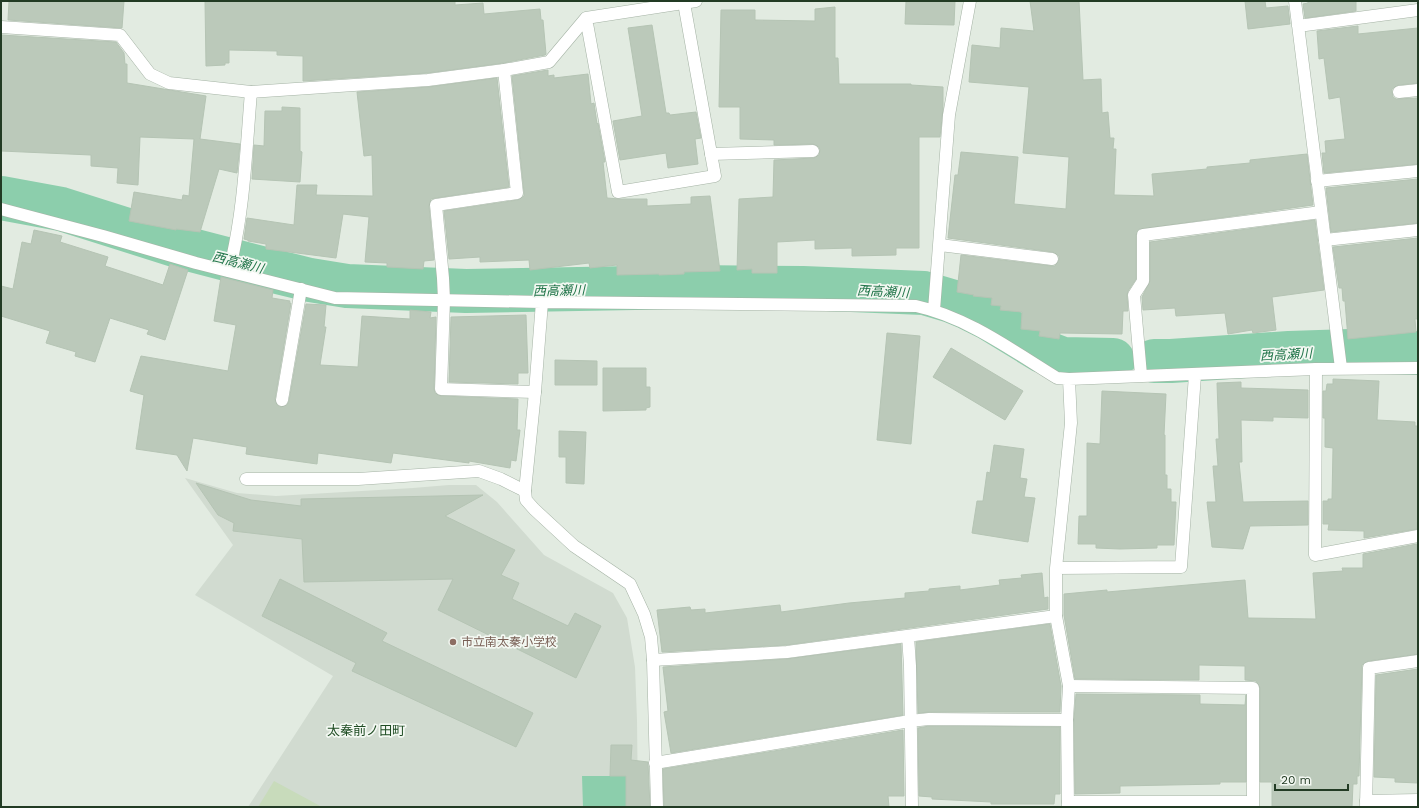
<svg xmlns="http://www.w3.org/2000/svg" width="1419" height="808" font-family="'Work Sans','Noto Sans JP',sans-serif">
	<rect width="100%" height="100%" fill="#e2ebe1"/>
	<path fill="#d1dbd0" d="M 185,478 L 237,493 L 276,496 L 413,488 L 449,485 L 476,485 L 497,502 L 544,555 L 613,593 L 627,618 L 635,667 L 637,720 L 638,807 L 248,807 L 333,676 L 195,595 L 233,545 Z"/>
	<path fill="#c8dbbb" d="M 274,781 L 322,807 L 258,807 Z"/>
	<path fill="#8cceac" d="M 582,776 L 626,776 L 626,807 L 583,807 Z"/>
	<g fill="none" stroke-linecap="round" stroke-linejoin="round">
		<path stroke="#8cceac" stroke-width="44" d="M 1,198 L 61,209 L 184,248 L 265,269 L 310,280 L 347,286 L 466,291 L 691,287 L 803,288 L 924,293 L 951,301 L 968,308 L 988,318 L 1042,351 L 1063,359 L 1113,360
			M 1154,361 L 1171,361 L 1289,353 L 1350,351 L 1418,353"/>
	</g>
	<path fill="#bbc9ba" stroke="#b5c4b4" d="M 9,1 L 124,1 L 122,28 L 8,20 Z
		M 205,1 L 455,1 L 455,5 L 483,3 L 484,14 L 540,9 L 541,20 L 543,20 L 546,54 L 545,55 L 503,63 L 427,73 L 303,81 L 303,56 L 277,55 L 277,51 L 229,50 L 229,63 L 225,63 L 225,65 L 206,66 Z
		M 906,1 L 955,1 L 954,25 L 905,24 Z
		M 1030,1 L 1079,1 L 1083,80 L 1101,79 L 1102,113 L 1108,112 L 1110,138 L 1114,138 L 1113,149 L 1116,149 L 1114,195 L 1154,196 L 1152,174 L 1207,169 L 1207,167 L 1250,163 L 1250,160 L 1307,154 L 1313,205 L 1139,229 L 1136,235 L 1136,279 L 1128,291 L 1127,295 L 1128,311 L 1123,311 L 1122,334 L 1060,333 L 1059,339 L 1039,336 L 1040,331 L 1021,329 L 1022,312 L 1000,310 L 1001,306 L 991,305 L 992,298 L 973,296 L 974,295 L 957,292 L 961,255 L 1051,266 L 1055,266 L 1059,260 L 1059,256 L 1053,252 L 948,238 L 955,175 L 958,175 L 961,152 L 1018,157 L 1014,204 L 1066,209 L 1069,157 L 1023,153 L 1029,87 L 969,82 L 972,45 L 1000,48 L 1001,28 L 1034,31 Z
		M 1245,1 L 1265,1 L 1266,8 L 1288,6 L 1290,24 L 1248,29 Z
		M 1308,1 L 1356,1 L 1356,11 L 1305,18 L 1303,4 L 1308,3 Z
		M 835,7 L 835,58 L 838,58 L 839,84 L 911,84 L 911,85 L 943,87 L 943,108 L 940,137 L 919,137 L 919,248 L 896,248 L 896,255 L 852,256 L 852,248 L 815,249 L 815,240 L 777,242 L 777,273 L 752,273 L 752,269 L 737,270 L 739,199 L 773,197 L 774,160 L 814,158 L 819,155 L 820,150 L 819,147 L 813,144 L 774,145 L 774,140 L 740,139 L 740,107 L 719,107 L 721,10 L 755,10 L 755,20 L 815,21 L 815,9 Z
		M 652,25 L 666,113 L 669,113 L 670,115 L 696,112 L 701,138 L 695,139 L 698,164 L 668,168 L 666,153 L 620,160 L 613,121 L 642,116 L 628,28 Z
		M 1358,26 L 1358,34 L 1418,28 L 1418,83 L 1398,85 L 1392,89 L 1392,92 L 1393,97 L 1396,99 L 1418,98 L 1418,164 L 1324,173 L 1322,153 L 1326,153 L 1325,141 L 1345,139 L 1340,97 L 1329,99 L 1324,58 L 1319,59 L 1317,31 Z
		M 1,35 L 116,42 L 124,53 L 125,64 L 127,64 L 127,83 L 206,96 L 200,139 L 240,144 L 237,173 L 219,169 L 200,232 L 176,229 L 176,230 L 129,221 L 134,192 L 182,200 L 183,195 L 189,196 L 194,139 L 140,137 L 138,185 L 117,183 L 118,168 L 91,166 L 91,155 L 1,151 Z
		M 548,70 L 548,76 L 554,75 L 554,78 L 588,74 L 591,104 L 594,103 L 597,124 L 598,123 L 605,162 L 603,162 L 607,198 L 619,199 L 647,199 L 647,206 L 691,204 L 691,197 L 710,196 L 720,271 L 684,272 L 684,274 L 659,275 L 659,274 L 617,275 L 617,265 L 590,268 L 589,263 L 530,270 L 529,260 L 480,262 L 480,257 L 449,259 L 444,211 L 518,200 L 524,196 L 524,192 L 512,76 Z
		M 497,78 L 509,187 L 435,198 L 431,199 L 429,206 L 434,260 L 424,261 L 423,269 L 387,267 L 387,263 L 365,262 L 369,217 L 343,214 L 336,258 L 266,249 L 266,244 L 248,241 L 248,240 L 244,239 L 247,218 L 294,225 L 297,185 L 317,185 L 316,195 L 373,196 L 372,155 L 364,156 L 357,92 L 429,87 Z
		M 282,107 L 300,108 L 300,151 L 302,152 L 300,182 L 252,179 L 254,145 L 264,146 L 265,111 L 282,111 Z
		M 1418,179 L 1418,223 L 1331,232 L 1326,188 Z
		M 1315,220 L 1324,290 L 1272,297 L 1276,330 L 1253,333 L 1252,330 L 1228,334 L 1225,313 L 1176,316 L 1175,308 L 1143,310 L 1142,297 L 1150,281 L 1150,242 Z
		M 34,230 L 62,236 L 60,242 L 108,257 L 105,266 L 163,285 L 170,264 L 188,270 L 165,340 L 147,334 L 149,330 L 110,318 L 95,362 L 75,356 L 76,352 L 46,343 L 50,331 L 1,316 L 1,286 L 13,289 L 22,242 L 31,244 Z
		M 1418,238 L 1418,319 L 1415,319 L 1416,332 L 1348,339 L 1345,301 L 1343,301 L 1342,288 L 1339,288 L 1333,247 Z
		M 221,277 L 273,290 L 272,298 L 290,301 L 289,303 L 291,303 L 275,399 L 277,405 L 281,407 L 287,405 L 289,401 L 306,304 L 326,305 L 324,327 L 326,327 L 320,365 L 358,367 L 362,316 L 410,319 L 410,310 L 431,312 L 430,318 L 436,317 L 434,389 L 435,393 L 441,396 L 518,399 L 517,430 L 520,430 L 516,461 L 511,460 L 510,468 L 469,461 L 469,463 L 393,453 L 391,463 L 318,453 L 317,464 L 246,454 L 247,447 L 193,438 L 187,471 L 177,455 L 136,449 L 144,395 L 130,391 L 141,356 L 228,371 L 236,325 L 214,321 Z
		M 526,315 L 528,373 L 518,373 L 518,384 L 449,382 L 451,317 Z
		M 887,333 L 920,336 L 911,444 L 877,440 Z
		M 951,348 L 1023,391 L 1005,420 L 933,377 Z
		M 555,360 L 597,361 L 597,385 L 555,385 Z
		M 603,368 L 646,368 L 646,387 L 650,387 L 650,407 L 646,408 L 646,410 L 603,411 Z
		M 1333,379 L 1379,381 L 1377,420 L 1415,422 L 1415,426 L 1418,426 L 1418,522 L 1417,522 L 1417,529 L 1364,538 L 1364,531 L 1328,530 L 1329,524 L 1323,524 L 1323,501 L 1328,501 L 1328,499 L 1332,499 L 1333,448 L 1325,447 L 1325,418 L 1323,418 L 1323,391 L 1326,391 L 1327,384 L 1333,384 Z
		M 1241,382 L 1241,388 L 1308,390 L 1308,418 L 1273,417 L 1273,421 L 1241,420 L 1242,462 L 1239,462 L 1243,502 L 1308,501 L 1308,525 L 1250,526 L 1243,549 L 1212,547 L 1207,502 L 1216,502 L 1213,466 L 1218,466 L 1216,439 L 1219,439 L 1217,383 Z
		M 1102,391 L 1166,394 L 1164,435 L 1165,435 L 1165,475 L 1167,475 L 1167,489 L 1171,489 L 1171,502 L 1176,502 L 1174,545 L 1157,545 L 1157,548 L 1120,549 L 1096,548 L 1096,544 L 1078,544 L 1079,516 L 1087,516 L 1087,443 L 1100,444 Z
		M 559,431 L 586,432 L 584,484 L 566,483 L 566,457 L 559,457 Z
		M 994,445 L 1024,449 L 1020,478 L 1027,479 L 1024,497 L 1035,498 L 1028,542 L 972,533 L 977,501 L 983,501 L 987,472 L 990,473 Z
		M 196,483 L 251,500 L 301,506 L 301,499 L 483,495 L 445,516 L 515,550 L 501,575 L 519,583 L 512,599 L 568,626 L 575,613 L 601,626 L 576,678 L 438,610 L 453,579 L 304,582 L 302,539 L 233,531 L 234,523 L 218,515 Z
		M 1417,544 L 1418,654 L 1368,661 L 1362,665 L 1359,776 L 1357,776 L 1357,784 L 1353,784 L 1352,807 L 1272,807 L 1272,782 L 1260,782 L 1260,688 L 1256,681 L 1245,680 L 1245,666 L 1199,665 L 1199,680 L 1075,679 L 1064,615 L 1064,594 L 1107,590 L 1107,592 L 1245,580 L 1248,618 L 1316,619 L 1313,573 L 1343,571 L 1342,568 L 1363,568 L 1363,554 Z
		M 1042,573 L 1044,598 L 1048,597 L 1048,609 L 786,645 L 662,652 L 657,610 L 690,607 L 691,610 L 705,609 L 705,613 L 780,605 L 781,612 L 849,603 L 905,598 L 905,593 L 929,591 L 929,589 L 960,586 L 960,590 L 1000,585 L 999,580 L 1022,578 L 1021,575 Z
		M 280,579 L 387,633 L 382,641 L 533,713 L 516,747 L 352,671 L 356,663 L 262,616 Z
		M 1050,624 L 1061,686 L 1060,712 L 929,712 L 918,713 L 916,642 Z
		M 901,644 L 903,715 L 671,753 L 664,712 L 668,711 L 663,667 L 787,659 Z
		M 1418,669 L 1418,783 L 1395,782 L 1395,778 L 1374,777 L 1376,675 Z
		M 1076,694 L 1200,695 L 1200,704 L 1245,705 L 1246,695 L 1246,782 L 1220,782 L 1220,784 L 1120,786 L 1120,793 L 1075,794 L 1074,720 Z
		M 929,726 L 1060,727 L 1060,794 L 1055,794 L 1054,804 L 991,804 L 991,802 L 932,799 L 932,797 L 919,796 L 918,728 Z
		M 903,730 L 904,796 L 888,796 L 889,807 L 664,807 L 663,769 Z
		M 611,745 L 632,745 L 631,760 L 648,762 L 650,807 L 626,807 L 626,776 L 610,776 Z"/>
	<g fill="none" stroke-linecap="round" stroke-linejoin="round">
		<g stroke="#a5b3a5" stroke-width="13">
			<path id="lane" d="M 504,70 L 517,193 L 436,205 L 443,278 L 444,300 L 441,389 L 535,392
				M 1399,92 L 1418,90
				M 711,154 L 813,151
				M 1317,181 L 1418,171
				M 1325,240 L 1418,230
				M 940,245 L 1052,259
				M 229,271 C 244,213 246,152 251,92
				M 1316,369 L 1315,555 L 1418,536
				M 1141,375 L 1134,295 L 1143,281 L 1143,235 L 1321,212
				M 282,400 L 301,289
				M 246,479 L 358,479 L 479,471 L 501,479 L 525,491
				M 908,636 L 910,666 L 912,807
				M 653,660 L 787,652 L 1056,616
				M 1069,686 L 1253,688 L 1253,807
				M 655,763 L 910,721 L 929,719 L 1067,720
				M 1068,802 L 1253,802
				M 1366,807 L 1369,668 L 1418,661"/>
		</g>
		<g stroke="#a5b3a5" stroke-width="13">
			<path id="street" d="M 1295,1 L 1341,368
				M 586,18 L 618,192 L 715,176 L 684,3
				M 1298,26 L 1418,10
				M 1,27 L 120,35 L 150,74 L 169,83 L 251,92 L 428,80 L 504,70 L 549,62 L 586,18 L 696,1
				M 1,209 L 103,236 L 196,263 L 335,298 L 542,302 L 916,306 C 967,317 1013,351 1057,378 L 1069,379 L 1316,369 L 1418,368
				M 542,302 L 535,392 L 525,491 L 526,500 L 534,509 L 574,546 L 630,584 L 644,614 L 651,637 L 653,660 L 657,807
				M 934,310 L 949,115 L 970,1
				M 1056,568 L 1181,567 L 1195,375
				M 1366,801 L 1418,800
				M 1068,807 L 1067,720 L 1069,686 L 1056,616 L 1056,568 L 1071,423 L 1069,379"/>
		</g>
		<use href="#lane" stroke="#fff" stroke-width="12"/>
		<use href="#street" stroke="#fff" stroke-width="12"/>
	</g>
	<circle fill="#8d6e63" stroke="#f3f8f2" stroke-width="1.5" cx="453" cy="642" r="4"/>
	<g text-anchor="middle" stroke-width="3.5" stroke-linejoin="round" paint-order="stroke">
		<g font-size="12" fill="#785e54" stroke="#f3f8f2" text-anchor="start">
			<text x="461" y="646">市立南太秦小学校</text>
		</g>
		<g font-size="13" font-style="italic" fill="#207449" stroke="#f3f8f2">
			<text transform="translate(238 262) rotate(14)" y="5">西高瀬川</text>
			<text transform="translate(559 290) rotate(-1)" y="5">西高瀬川</text>
			<text transform="translate(883 291) rotate(3)" y="5">西高瀬川</text>
			<text transform="translate(1286 354) rotate(-3)" y="5">西高瀬川</text>
		</g>
		<g font-size="13" fill="#1f4c23" stroke="#f3f8f2">
			<text x="366" y="735">太秦前ノ田町</text>
		</g>
	</g>
	<rect width="1419" height="808" fill="none" stroke="#223b24" stroke-width="4"/>
	<path d="M1275 784v6h73v-6" fill="none" stroke="#223b24" stroke-width="2"/>
	<text x="1281" y="784" font-size="12" fill="#223b24" stroke="#f3f8f2" stroke-width="3" paint-order="stroke">20 m</text>
</svg>
